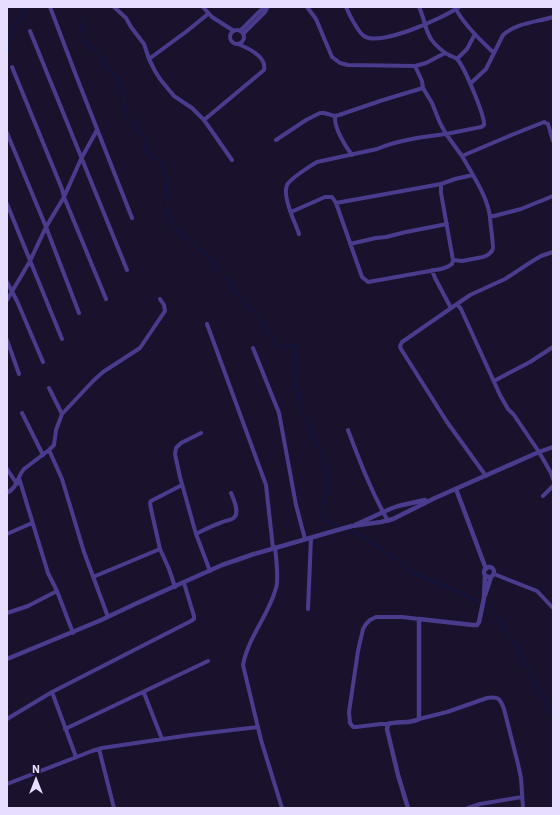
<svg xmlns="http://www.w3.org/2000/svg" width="560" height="815" font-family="'IBM Plex Sans',sans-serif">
	<rect width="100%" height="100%" fill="#1a112d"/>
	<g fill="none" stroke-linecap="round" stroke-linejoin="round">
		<path stroke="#0a184d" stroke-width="1" d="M 82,7 L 81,19 L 85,44 L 90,47 L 96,50 L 99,53 L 102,57 L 108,69 L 118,78 L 123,91 L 125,111 L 127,116 L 145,138 L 147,152 L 155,158 L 160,162 L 164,170 L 166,180 L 168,212 L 171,220 L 177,230 L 193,244 L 207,255 L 224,276 L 243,301 L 262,322 L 276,345 L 279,348 L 290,344 L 294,344 L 295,348 L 294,371 L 301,408 L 323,458 L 326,471 L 327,488 L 322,516 C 329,524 333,524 342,527
			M 7,54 C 10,49 8,45 10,39 C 12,27 19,19 27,9 L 27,7
			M 347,529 L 356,533 L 385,551 L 413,573 L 460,592 L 482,603
			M 485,604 C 493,610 498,620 504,628 C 523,656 538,687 553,718"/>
		<path stroke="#4b3b8d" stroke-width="4" d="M 50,7 L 77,78 L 132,218
			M 114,7 L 126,18 L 131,27 L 144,44 L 149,59 L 155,71 L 160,79 L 174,96 L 192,108 L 204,120 L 232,160
			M 203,7 L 212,17 L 234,31
			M 307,7 L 316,19 L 332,57 L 340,63 L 348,65 L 415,66 L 426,63 L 445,53
			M 346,7 C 349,14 358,32 364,36 C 380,47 443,18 459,7
			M 455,7 C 462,23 481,41 494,53
			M230 37a7 7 0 1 1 14 0a7 7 0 1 1-14 0Z
			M 30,31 L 127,270
			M 240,31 L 261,10 L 268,7
			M 243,34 L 265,12 L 267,8
			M 149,59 L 187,31 L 208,14
			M 457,59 L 467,49 L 475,34
			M 415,66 L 422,81 L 423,88
			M 12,67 L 62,189 L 64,197 L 106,299
			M 471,83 L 486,69 L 503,35 C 516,23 537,22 553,17
			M 335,116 C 334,128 345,146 352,155
			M 204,120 L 264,70 C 267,57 248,48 238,44
			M 7,133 L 46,227 L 79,313
			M 276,140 L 306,120 L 320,113 L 324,113 L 335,116 L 339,115 L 383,100 L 423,88 L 432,103 L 440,123 L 446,134 L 481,127 L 484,125 C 485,116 464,66 457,59 C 455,57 452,57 449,55 C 443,52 435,45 431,39 C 425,30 424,17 419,7
			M 462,156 L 514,134 L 544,122 L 548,124 L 553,141
			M 336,203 L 441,184 L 455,179 L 473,175 C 481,189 488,202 490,217
			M 7,204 L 62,339
			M 291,212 L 325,197 L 332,197 L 336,203 L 362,277 L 368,282 L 441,269 L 447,267 L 452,264 L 453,260 L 441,193 L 441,184
			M 299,234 C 295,222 282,197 287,185 C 290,179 310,166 317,162 L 377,149 C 398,140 423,137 446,134 L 462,156 L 473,175
			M 350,244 L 376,238 L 386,237 L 406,232 L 447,224
			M 453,260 L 462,261 L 483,257 C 487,256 491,253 493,249 C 494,248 490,223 490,217 L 521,209 L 553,196
			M 432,270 L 435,278 L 451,308
			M 7,282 L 17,301 L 43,362
			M 7,300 L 30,261 L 46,227 L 64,197 L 81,159 L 97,130
			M 457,304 L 461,309 L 500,395 L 508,409 L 514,415 L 539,452 L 551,473 L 553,479
			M 207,324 L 266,485 L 273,548
			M 7,340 L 19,374
			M 253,348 L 279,413 L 296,505 L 305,539
			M 494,381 L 530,362 L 553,347
			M 49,388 L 62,414
			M 22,413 L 43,455
			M 348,430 C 360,462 371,491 388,521
			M 201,433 L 181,443 L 176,448 L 175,454 L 180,477 L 196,534 L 210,571
			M 49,450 L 62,479 L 84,552 L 108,617
			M 7,469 L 17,484
			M 486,476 L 447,422 L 401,349 L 400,346 L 402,342 L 470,295 L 505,279 L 531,262 L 541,256 L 553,252
			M 19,478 L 48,573 L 57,591 L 73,633
			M 7,493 C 19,486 16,478 24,469 L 49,450 L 54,445 L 56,430 L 62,414 L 94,380 L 103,372 L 140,348 L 165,311 L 164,305 L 160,299
			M 543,496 L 553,486
			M 7,534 L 32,523
			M 196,534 C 204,530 211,526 220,523 C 223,521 228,521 232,519 C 241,515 234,500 231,493
			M 275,547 C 276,557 279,580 276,588 C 269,615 248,637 243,665 L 261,740 L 282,808
			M 160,549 L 151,509 L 150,503 L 151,501 L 182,485
			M 494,574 L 537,591 L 553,608
			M 93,577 L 160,549 L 169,569 L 175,587
			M 308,609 L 311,538
			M 7,613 L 28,606 L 57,591
			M 52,692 L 76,757
			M 144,693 L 162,739
			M 7,719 L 52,692 L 191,621 L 194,619 L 194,616 L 184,583
			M 419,719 L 447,712 L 487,698 C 499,696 500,699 504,709 L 518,764 L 521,778 L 523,808
			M 388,724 L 381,724 L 356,727 L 353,727 L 350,723 L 349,712 L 358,651 L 363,629 L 366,624 L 370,620 L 376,617 L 402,617 L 419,619
			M 65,729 L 208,661
			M 99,749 L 114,808
			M 7,784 L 92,751 L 102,748 L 190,735 L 258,727
			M 468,808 L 480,804 L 522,797"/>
		<path stroke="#4b3b8d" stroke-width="4.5" d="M 456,489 L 486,569
			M 355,525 L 390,509 L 398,506 L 425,500
			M484 572a5 5 0 1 1 10 0a5 5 0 1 1-10 0Z
			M 485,595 L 491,577
			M 7,659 L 99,621 L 135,604 L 222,565 L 254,554 L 341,529 L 352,526 L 381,522 L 393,519 L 435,498 L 539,452 L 553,447
			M 408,808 L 398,775 L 387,729 L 388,724 C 398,721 410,724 419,719 L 419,619 L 473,625 L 477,625 L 479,622 L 484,598 L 485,576"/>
	</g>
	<rect width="560" height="815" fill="none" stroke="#e6ddff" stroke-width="16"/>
	<g transform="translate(36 779)" stroke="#1a112d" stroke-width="3" paint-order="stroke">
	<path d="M0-3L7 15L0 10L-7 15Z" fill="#e6ddff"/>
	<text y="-6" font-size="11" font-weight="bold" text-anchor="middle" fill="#e6ddff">N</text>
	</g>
</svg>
